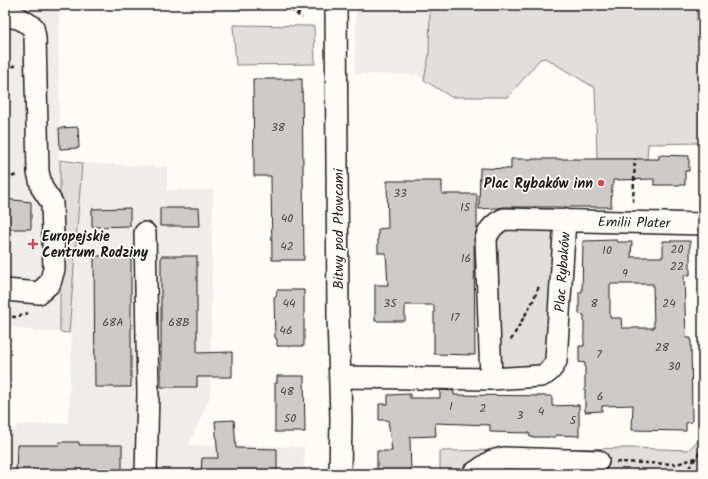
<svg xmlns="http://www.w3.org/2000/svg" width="708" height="479" font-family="Kalam,sans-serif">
	<rect width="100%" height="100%" fill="#fdfcf7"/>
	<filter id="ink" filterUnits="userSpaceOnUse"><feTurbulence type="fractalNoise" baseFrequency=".025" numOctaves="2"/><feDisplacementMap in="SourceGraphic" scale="8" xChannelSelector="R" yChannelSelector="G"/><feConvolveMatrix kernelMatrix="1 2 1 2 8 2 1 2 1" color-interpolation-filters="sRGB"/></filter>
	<g filter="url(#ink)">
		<path fill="#eeede9" d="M 5,5 L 59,5 L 60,332 L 45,332 L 5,327 Z
			M 356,5 L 430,5 L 429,55 L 424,80 L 418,75 L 355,74 Z
			M 82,163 L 167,167 L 167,190 L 213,190 L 210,396 L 189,445 L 304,447 L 305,474 L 5,474 L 5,432 L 8,433 L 20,425 L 68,423 L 72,335 L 69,333 Z"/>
		<path fill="#e0dfdb" stroke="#7e7e7c" d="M 233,5 L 313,5 L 313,8 L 233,9 Z
			M 430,5 L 697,5 L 697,37 L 703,38 L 703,131 L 698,143 L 648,144 L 647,159 L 597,159 L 595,88 L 545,58 L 540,59 L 508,97 L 451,97 L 424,80 L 429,55 Z
			M 233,25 L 314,26 L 315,64 L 236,65 Z
			M 60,160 L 82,163 L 69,333 L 60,332 Z
			M 553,228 L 556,231 L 546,364 L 511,373 L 500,365 L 495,240 L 502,232 L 509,230 Z
			M 703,440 L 703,474 L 440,474 L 440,451 L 632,448 L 688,450 L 697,442 Z"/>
		<path fill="#cccbc8" stroke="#1c1c1c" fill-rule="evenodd" d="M 253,79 L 302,79 L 304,260 L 272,260 L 271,176 L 254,176 Z
			M 78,127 L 79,148 L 60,149 L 59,128 Z
			M 659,155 L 689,156 L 689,171 L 685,171 L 685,185 L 654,185 L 654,179 L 613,180 L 613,186 L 612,186 L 611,207 L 504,207 L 498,208 L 479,209 L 480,168 L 511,169 L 511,159 L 659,159 Z
			M 387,181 L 442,181 L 442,194 L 477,194 L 477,229 L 474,239 L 475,355 L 434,354 L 434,305 L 405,305 L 405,321 L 375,321 L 375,285 L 388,285 L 386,253 L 378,253 L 378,229 L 388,228 Z
			M 5,199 L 31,202 L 31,229 L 5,229 Z
			M 130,208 L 130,226 L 92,227 L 92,209 Z
			M 160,208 L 199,208 L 200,226 L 160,226 Z
			M 617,240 L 617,242 L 632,242 L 631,257 L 663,257 L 663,241 L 690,241 L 690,275 L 684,275 L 686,338 L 691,338 L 692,422 L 686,423 L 686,431 L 632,430 L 633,405 L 602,406 L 602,411 L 585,412 L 585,363 L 579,362 L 579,346 L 584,346 L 584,315 L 579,314 L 579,292 L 582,292 L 583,241 ZM 610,284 L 653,284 L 654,328 L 622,328 L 621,318 L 610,318 Z
			M 94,256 L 131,256 L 131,387 L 95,387 Z
			M 161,256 L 197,256 L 197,353 L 232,352 L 232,377 L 197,377 L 197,387 L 161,387 Z
			M 277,290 L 304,290 L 304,346 L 277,346 L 277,339 L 275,338 L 274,297 L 276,297 Z
			M 277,376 L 304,376 L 305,432 L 275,432 L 275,383 L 277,383 Z
			M 440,390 L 454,391 L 454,395 L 552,396 L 552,406 L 579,405 L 579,436 L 555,435 L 556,437 L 530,437 L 529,433 L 490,432 L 490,425 L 435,423 L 436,436 L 410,437 L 411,474 L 377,474 L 377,451 L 392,451 L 388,420 L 379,420 L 379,404 L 388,404 L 388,395 L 410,394 L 410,398 L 440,398 Z
			M 234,420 L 236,448 L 277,449 L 277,474 L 201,474 L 202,458 L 218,458 L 215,421 Z
			M 60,442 L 79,442 L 79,445 L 122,445 L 122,474 L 16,474 L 17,445 L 59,445 Z"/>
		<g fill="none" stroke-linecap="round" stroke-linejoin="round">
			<g stroke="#1c1c1c" stroke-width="24">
				<path id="minor" d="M 336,5 L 338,317 L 341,419 L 340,474
					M 5,16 L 19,18 L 33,27 L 35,37 L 38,172 L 42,188 L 52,203 L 54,269 L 50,283 L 39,293 L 5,290
					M 145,233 L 148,393 L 146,474
					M 340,377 L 491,379 L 541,376 C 549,373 553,368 556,361 L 565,220
					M 491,379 L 486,239 C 489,229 495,223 504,219 L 703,224
					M 473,474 L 492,461 L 504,458 L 598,461"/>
			</g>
			<path stroke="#1c1c1c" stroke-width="2.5" stroke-dasharray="4 3" stroke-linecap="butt" d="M 285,5 L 302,18
				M 293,5 L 301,16
				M 5,66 L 16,66
				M 5,178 L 18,175
				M 633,202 L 635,159
				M 5,316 L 16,317 L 28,313
				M 511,340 L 533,301 L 539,286
				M 616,462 L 677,464 L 696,458 L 703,447
				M 685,474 L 695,459"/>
			<use href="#minor" stroke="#fdfcf7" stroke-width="21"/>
		</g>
	</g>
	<g fill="#d1495b" stroke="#fdfcf7" stroke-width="1.5">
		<circle cx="601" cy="183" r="4"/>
		<path d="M31 238h4v4h4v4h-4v4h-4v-4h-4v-4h4z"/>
	</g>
	<g text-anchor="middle" stroke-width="3.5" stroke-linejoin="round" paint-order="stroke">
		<g font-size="12" fill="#484847">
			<text x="278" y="131">38</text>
			<text x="400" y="197">33</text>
			<text x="465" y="211">15</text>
			<text x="287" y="222">40</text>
			<text x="287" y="250">42</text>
			<text x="677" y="253">20</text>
			<text x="607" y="254">10</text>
			<text x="466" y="262">16</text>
			<text x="677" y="270">22</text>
			<text x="625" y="277">9</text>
			<text x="289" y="307">44</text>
			<text x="390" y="307">35</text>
			<text x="594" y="307">8</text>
			<text x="669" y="307">24</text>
			<text x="455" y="321">17</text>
			<text x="113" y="326">68A</text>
			<text x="179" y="326">68B</text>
			<text x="286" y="334">46</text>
			<text x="662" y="351">28</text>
			<text x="599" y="358">7</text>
			<text x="674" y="370">30</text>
			<text x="287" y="395">48</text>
			<text x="600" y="400">6</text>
			<text x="451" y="410">1</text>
			<text x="483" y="412">2</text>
			<text x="541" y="415">4</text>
			<text x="520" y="419">3</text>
			<text x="290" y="422">50</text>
			<text x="573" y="424">5</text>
		</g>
		<g font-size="14" font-weight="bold" fill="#1c1c1c" stroke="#fdfcf7" text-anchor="end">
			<text x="593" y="188">Plac Rybaków inn</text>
			<text x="42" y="241" text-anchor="start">Europejskie<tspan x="42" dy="16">Centrum Rodziny</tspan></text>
		</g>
		<g font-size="14" fill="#1c1c1c" stroke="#fdfcf7">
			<text transform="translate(634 222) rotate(1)" y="5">Emilii Plater</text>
			<text transform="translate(338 229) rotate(-90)" y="5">Bitwy pod Płowcami</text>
			<text transform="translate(562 272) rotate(-86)" y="5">Plac Rybaków</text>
		</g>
	</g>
	<rect width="708" height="479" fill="none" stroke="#fdfcf7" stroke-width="20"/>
	<rect x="10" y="10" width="688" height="459" fill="none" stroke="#1c1c1c" stroke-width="1.5" filter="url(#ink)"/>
</svg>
